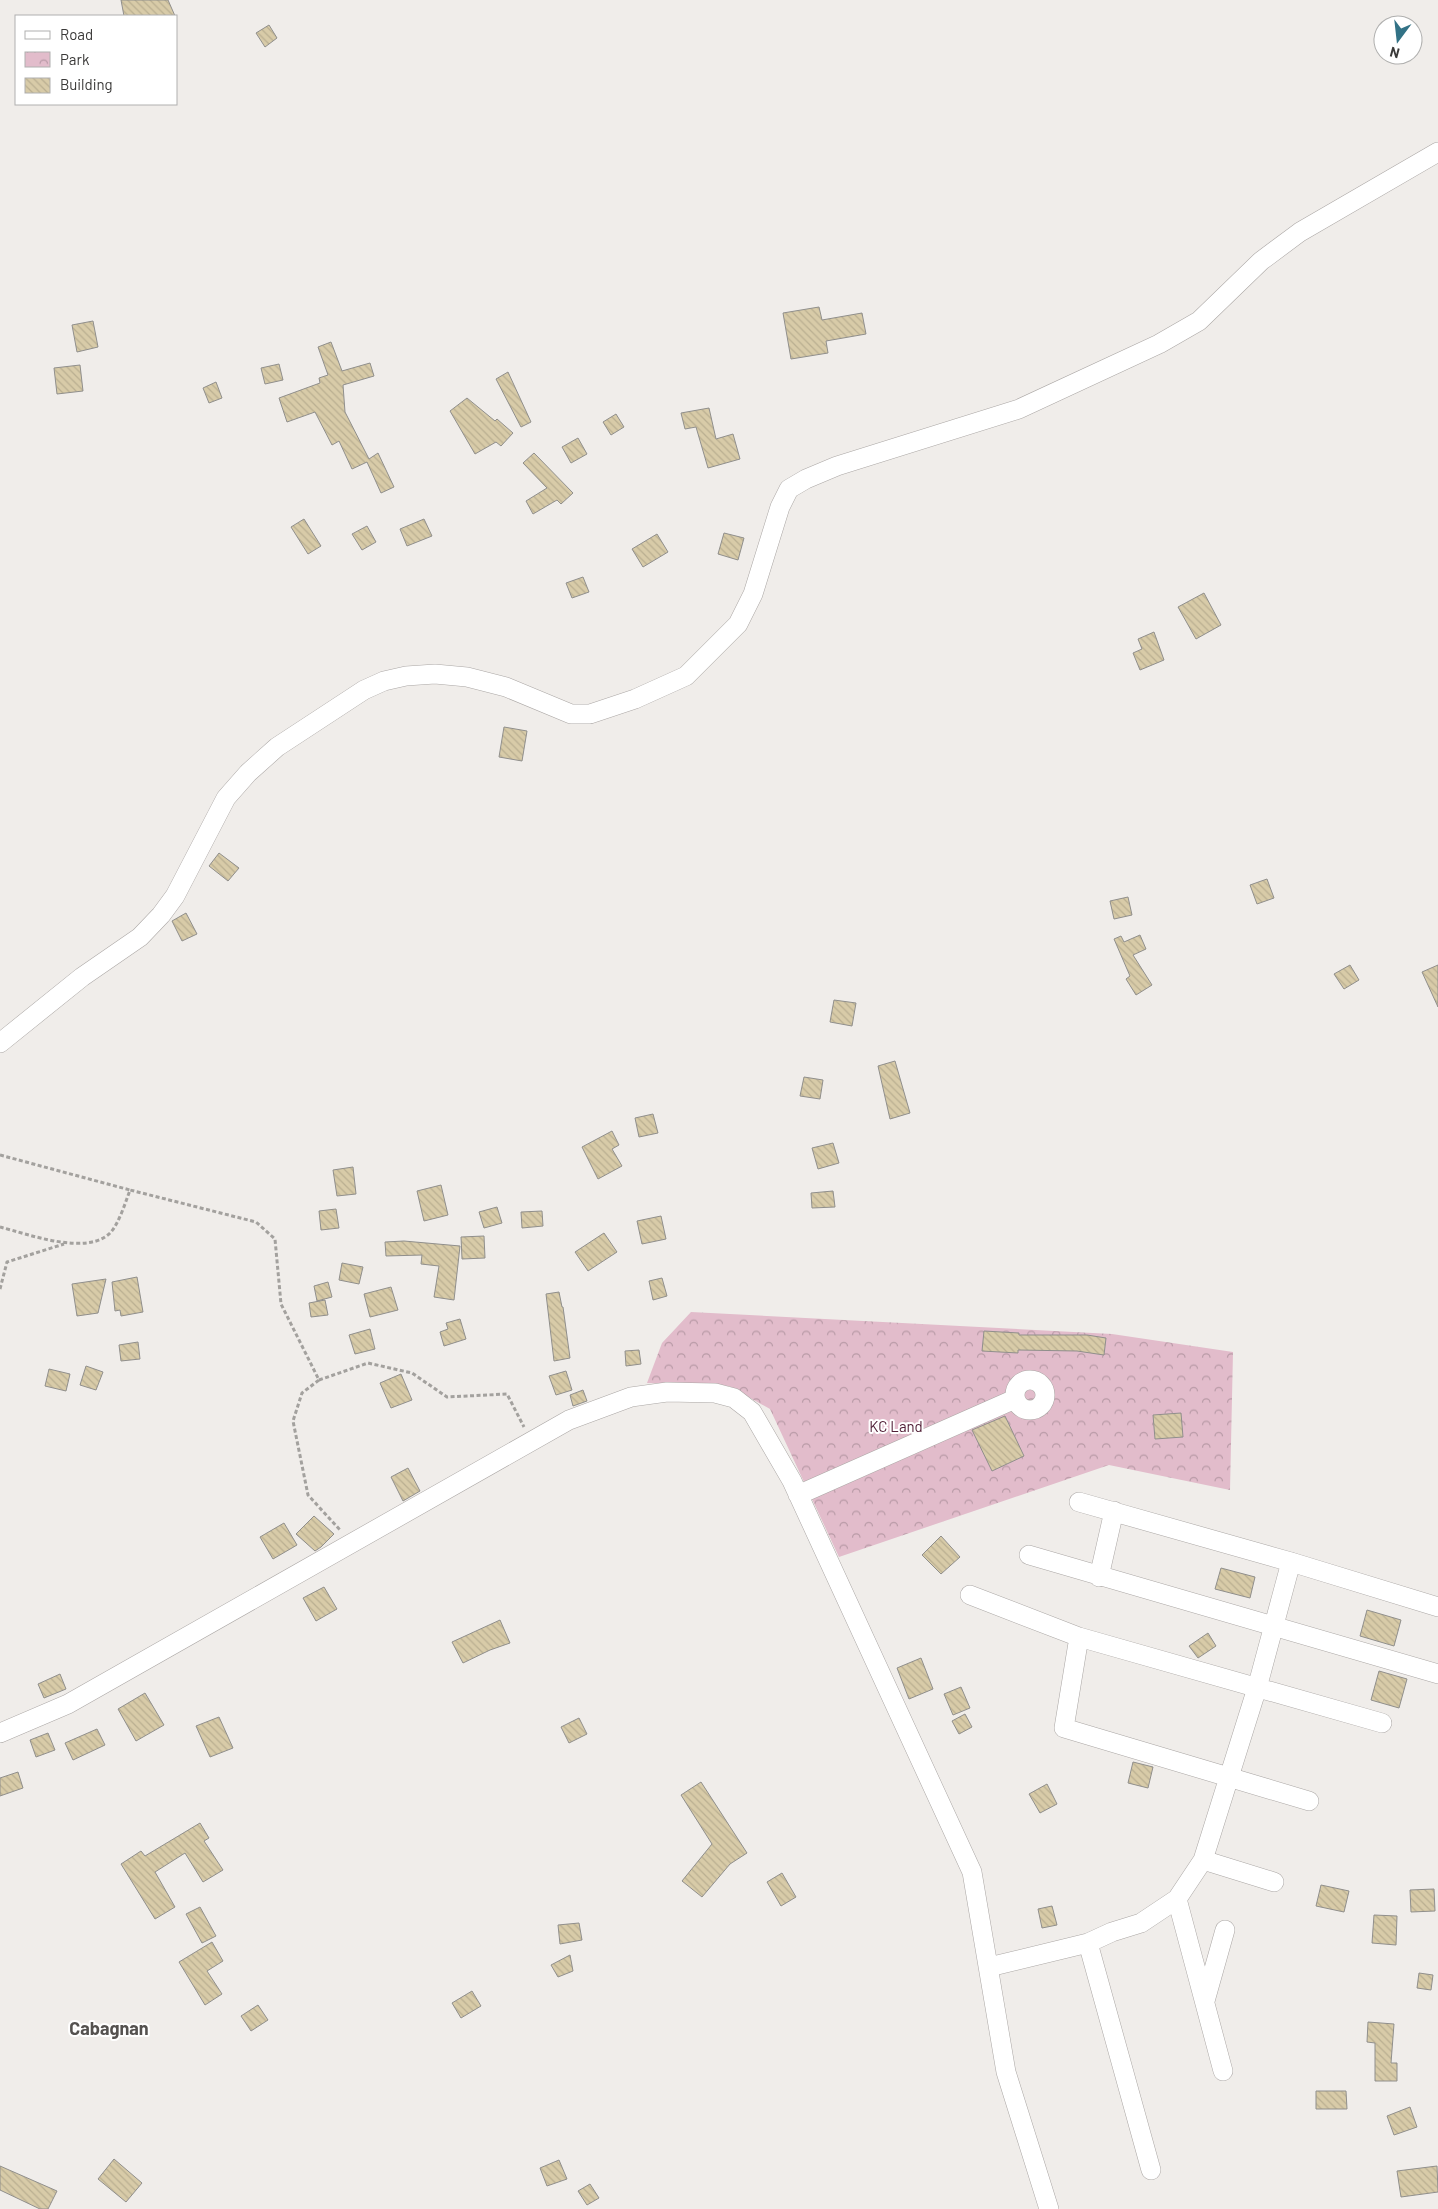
<svg xmlns="http://www.w3.org/2000/svg" width="1438" height="2209" font-family="Barlow,sans-serif">
	<defs>
		<pattern id="park-crowns" width="20" height="18" patternUnits="userSpaceOnUse" patternTransform="scale(1.25)"><rect width="20" height="18" fill="#e2bccb"/><path d="M2 6a3 3 0 1 1 6 0M12 15a3 3 0 1 1 6 0" fill="none" stroke="#b89aa6"/></pattern>
		<pattern id="building-back-hatch" width="6" height="6" patternUnits="userSpaceOnUse" patternTransform="scale(1.25)"><rect width="6" height="6" fill="#d8cba8"/><path d="M-1 5l2 2M0 0l6 6M5-1l2 2" fill="none" stroke="#baaf91"/></pattern>
	</defs>
	<rect width="100%" height="100%" fill="#f0edea"/>
	<path fill="url(#park-crowns)" d="M 691,1312 L 1112,1334 L 1233,1352 L 1230,1490 L 1109,1465 L 839,1557 L 770,1409 L 729,1386 L 647,1383 L 662,1343 Z"/>
	<path fill="url(#building-back-hatch)" stroke="#908f8c" d="M 121,0 L 168,0 L 175,16 L 124,16 Z
		M 269,25 L 277,38 L 265,47 L 256,33 Z
		M 819,307 L 822,320 L 862,313 L 866,334 L 826,341 L 828,353 L 791,359 L 783,313 Z
		M 93,321 L 98,347 L 77,352 L 72,325 Z
		M 331,342 L 342,371 L 370,363 L 374,376 L 343,385 L 345,412 L 369,459 L 378,453 L 394,487 L 381,493 L 367,462 L 352,469 L 339,441 L 332,445 L 315,412 L 287,422 L 279,398 L 320,383 L 319,378 L 328,375 L 318,347 Z
		M 279,364 L 283,380 L 265,384 L 261,368 Z
		M 80,365 L 83,391 L 57,394 L 54,368 Z
		M 508,372 L 531,422 L 521,427 L 496,379 Z
		M 216,382 L 222,398 L 209,403 L 203,388 Z
		M 467,398 L 495,421 L 497,419 L 513,433 L 501,446 L 496,442 L 475,454 L 450,411 Z
		M 709,408 L 716,439 L 733,434 L 740,459 L 708,468 L 696,427 L 685,429 L 681,413 Z
		M 616,414 L 624,427 L 611,435 L 603,422 Z
		M 578,438 L 587,454 L 571,463 L 562,447 Z
		M 534,453 L 573,493 L 561,504 L 557,500 L 533,514 L 526,501 L 547,488 L 523,463 Z
		M 304,519 L 321,546 L 308,554 L 291,527 Z
		M 424,519 L 432,536 L 407,546 L 400,529 Z
		M 367,526 L 376,542 L 362,550 L 352,534 Z
		M 724,533 L 744,538 L 738,560 L 718,554 Z
		M 657,534 L 668,552 L 643,567 L 632,549 Z
		M 583,577 L 589,592 L 572,598 L 566,583 Z
		M 1204,593 L 1221,625 L 1196,639 L 1178,607 Z
		M 1154,632 L 1164,660 L 1140,670 L 1133,653 L 1142,649 L 1138,639 Z
		M 504,727 L 527,731 L 522,761 L 499,757 Z
		M 219,853 L 239,868 L 228,881 L 209,866 Z
		M 1267,879 L 1274,898 L 1257,904 L 1250,885 Z
		M 1128,897 L 1132,915 L 1114,919 L 1110,901 Z
		M 186,913 L 197,934 L 182,941 L 172,921 Z
		M 1140,935 L 1146,949 L 1133,955 L 1152,985 L 1136,995 L 1126,979 L 1130,976 L 1114,939 L 1121,936 L 1124,942 Z
		M 1350,965 L 1359,980 L 1344,989 L 1334,974 Z
		M 1438,965 L 1438,1007 L 1422,972 Z
		M 834,1000 L 856,1003 L 852,1026 L 830,1022 Z
		M 895,1061 L 910,1113 L 890,1119 L 878,1066 Z
		M 804,1077 L 823,1080 L 820,1099 L 800,1096 Z
		M 653,1114 L 658,1133 L 639,1137 L 635,1118 Z
		M 612,1131 L 619,1145 L 612,1149 L 622,1166 L 598,1179 L 582,1147 Z
		M 833,1143 L 839,1163 L 818,1169 L 812,1148 Z
		M 353,1167 L 356,1194 L 337,1196 L 333,1170 Z
		M 441,1185 L 448,1215 L 424,1221 L 417,1191 Z
		M 833,1191 L 835,1207 L 812,1208 L 811,1193 Z
		M 497,1207 L 502,1223 L 484,1228 L 479,1212 Z
		M 336,1209 L 339,1228 L 321,1230 L 319,1211 Z
		M 542,1211 L 543,1226 L 522,1228 L 521,1212 Z
		M 661,1216 L 666,1239 L 642,1244 L 637,1221 Z
		M 604,1233 L 617,1252 L 588,1271 L 575,1252 Z
		M 484,1236 L 485,1258 L 462,1259 L 461,1237 Z
		M 404,1241 L 460,1246 L 454,1300 L 434,1297 L 439,1266 L 421,1264 L 422,1255 L 386,1256 L 385,1242 Z
		M 342,1263 L 363,1267 L 359,1284 L 339,1280 Z
		M 137,1277 L 143,1312 L 121,1316 L 120,1310 L 115,1311 L 112,1282 Z
		M 662,1278 L 667,1296 L 653,1300 L 649,1281 Z
		M 106,1279 L 98,1313 L 77,1316 L 72,1284 Z
		M 328,1282 L 332,1297 L 317,1301 L 314,1286 Z
		M 391,1287 L 398,1310 L 370,1317 L 364,1294 Z
		M 559,1292 L 562,1307 L 563,1307 L 570,1358 L 554,1361 L 546,1294 Z
		M 325,1300 L 328,1315 L 311,1317 L 309,1303 Z
		M 460,1319 L 466,1339 L 444,1346 L 440,1332 L 448,1329 L 446,1323 Z
		M 370,1329 L 375,1349 L 355,1354 L 349,1335 Z
		M 984,1331 L 1019,1333 L 1019,1335 L 1087,1335 L 1106,1338 L 1104,1355 L 1077,1351 L 1018,1350 L 1018,1353 L 982,1351 Z
		M 138,1342 L 140,1359 L 121,1361 L 119,1345 Z
		M 639,1350 L 641,1364 L 626,1366 L 625,1351 Z
		M 86,1366 L 103,1372 L 96,1390 L 80,1385 Z
		M 49,1369 L 70,1374 L 66,1391 L 45,1386 Z
		M 566,1371 L 572,1390 L 556,1395 L 549,1376 Z
		M 401,1374 L 412,1400 L 391,1408 L 380,1383 Z
		M 583,1390 L 587,1401 L 573,1406 L 570,1395 Z
		M 1181,1413 L 1183,1437 L 1155,1439 L 1153,1415 Z
		M 1005,1416 L 1024,1456 L 992,1471 L 972,1430 Z
		M 408,1468 L 420,1491 L 403,1501 L 391,1477 Z
		M 314,1516 L 334,1534 L 321,1547 L 315,1551 L 296,1534 Z
		M 284,1523 L 297,1545 L 273,1559 L 260,1537 Z
		M 941,1536 L 960,1557 L 941,1574 L 922,1555 Z
		M 1221,1568 L 1255,1577 L 1250,1598 L 1215,1589 Z
		M 324,1587 L 337,1609 L 316,1621 L 303,1598 Z
		M 1367,1610 L 1401,1620 L 1394,1646 L 1360,1636 Z
		M 500,1620 L 510,1643 L 490,1650 L 463,1663 L 452,1642 Z
		M 1208,1633 L 1216,1646 L 1198,1658 L 1189,1646 Z
		M 921,1658 L 933,1689 L 909,1699 L 897,1668 Z
		M 1379,1671 L 1407,1679 L 1399,1708 L 1371,1700 Z
		M 60,1674 L 66,1689 L 44,1698 L 38,1684 Z
		M 961,1687 L 970,1708 L 953,1715 L 944,1694 Z
		M 145,1693 L 164,1725 L 136,1741 L 118,1709 Z
		M 965,1714 L 972,1727 L 959,1734 L 952,1721 Z
		M 219,1717 L 233,1748 L 210,1757 L 196,1726 Z
		M 579,1718 L 587,1734 L 569,1743 L 561,1727 Z
		M 97,1729 L 105,1745 L 73,1760 L 65,1743 Z
		M 48,1733 L 55,1750 L 36,1757 L 30,1740 Z
		M 1133,1762 L 1153,1767 L 1148,1788 L 1128,1783 Z
		M 18,1772 L 23,1788 L 0,1796 L 0,1778 Z
		M 701,1782 L 747,1853 L 730,1864 L 702,1897 L 682,1881 L 712,1844 L 681,1795 Z
		M 1047,1784 L 1057,1804 L 1040,1813 L 1029,1794 Z
		M 200,1823 L 209,1838 L 204,1841 L 223,1870 L 203,1882 L 185,1853 L 155,1872 L 175,1907 L 155,1919 L 121,1864 L 141,1851 L 145,1856 Z
		M 782,1873 L 796,1897 L 781,1906 L 767,1882 Z
		M 1321,1885 L 1349,1891 L 1344,1912 L 1316,1906 Z
		M 1434,1889 L 1435,1911 L 1411,1912 L 1410,1890 Z
		M 1052,1906 L 1057,1925 L 1042,1928 L 1038,1909 Z
		M 200,1907 L 216,1936 L 202,1943 L 186,1914 Z
		M 1374,1915 L 1397,1916 L 1396,1945 L 1372,1943 Z
		M 579,1923 L 582,1940 L 560,1944 L 558,1925 Z
		M 212,1942 L 223,1961 L 207,1971 L 222,1994 L 205,2005 L 179,1962 Z
		M 570,1955 L 573,1971 L 558,1977 L 551,1965 Z
		M 1419,1973 L 1433,1975 L 1431,1990 L 1417,1988 Z
		M 472,1991 L 481,2006 L 461,2018 L 452,2003 Z
		M 258,2005 L 268,2020 L 251,2031 L 241,2016 Z
		M 1368,2022 L 1394,2024 L 1391,2063 L 1397,2063 L 1397,2081 L 1375,2081 L 1375,2043 L 1367,2042 Z
		M 1316,2091 L 1346,2091 L 1347,2109 L 1316,2109 Z
		M 1410,2107 L 1417,2127 L 1394,2135 L 1387,2116 Z
		M 114,2159 L 142,2183 L 126,2202 L 98,2179 Z
		M 559,2160 L 567,2179 L 547,2186 L 540,2168 Z
		M 0,2166 L 57,2191 L 48,2209 L 40,2209 L 0,2190 Z
		M 1437,2166 L 1438,2192 L 1401,2197 L 1397,2171 Z
		M 590,2184 L 599,2198 L 587,2205 L 578,2191 Z"/>
	<g fill="none" stroke-linecap="round" stroke-linejoin="round">
		<g stroke="#aba7a5" stroke-width="20">
			<path id="minor" d="M 0,1043 L 82,977 L 140,937 L 161,915 L 175,896 L 226,798 L 248,773 L 277,747 L 364,690 L 384,681 L 406,676 L 435,674 L 467,677 L 506,687 L 571,714 L 590,714 L 635,699 L 686,676 L 738,624 L 753,594 L 780,507 L 789,489 L 806,479 L 837,466 L 1019,409 L 1159,344 L 1199,321 L 1261,261 L 1300,232 L 1438,152
				M1015 1395a15 15 0 1 1 30 0a15 15 0 1 1-30 0Z
				M 798,1495 L 1015,1399
				M 1079,1502 L 1291,1562 L 1438,1607
				M 1029,1555 L 1438,1674
				M 1099,1577 L 1114,1511
				M 970,1595 L 1079,1637
				M 0,1733 L 68,1704 L 569,1420 L 631,1397 L 667,1392 L 715,1393 L 734,1398 L 752,1412 L 792,1481 L 972,1872 L 1006,2072 L 1049,2209
				M 1309,1801 L 1064,1728 L 1079,1637 L 1382,1723
				M 1203,1860 L 1274,1882
				M 1177,1899 L 1223,2071
				M 1088,1943 L 1151,2170
				M 989,1967 L 1088,1943 L 1112,1932 L 1141,1923 L 1177,1899 L 1203,1860 L 1257,1688 L 1291,1562
				M 1205,2001 L 1225,1930"/>
		</g>
		<path stroke="#a3a19e" stroke-width="3" stroke-dasharray="4 2.5" stroke-linecap="butt" d="M 0,1155 L 130,1190
			M 0,1227 C 28,1234 88,1257 111,1232 C 119,1223 126,1201 130,1190 L 256,1222 L 275,1239 L 281,1304 L 319,1380 L 302,1393 L 293,1421 L 308,1495 L 340,1530
			M 0,1289 L 7,1262 L 64,1244
			M 319,1380 L 368,1363 L 412,1373 L 447,1397 L 507,1394 L 524,1427"/>
		<use href="#minor" stroke="#fff" stroke-width="19"/>
	</g>
	<g text-anchor="middle" stroke-width="4" stroke-linejoin="round" paint-order="stroke">
		<g font-size="15" fill="#522038" stroke="#fff">
			<text x="896" y="1432">KC Land</text>
		</g>
		<g font-size="18" font-weight="bold" fill="#54514f" stroke="#fff">
			<text x="109" y="2035">Cabagnan</text>
		</g>
	</g>
	<rect x="15" y="15" width="162" height="90" fill="#ffffff" stroke="#b0b0af"/>
	<rect x="25" y="31" width="25" height="8" fill="#ffffff" stroke="#b0b0af"/>
	<text x="60" y="40" font-size="15" fill="#3a3938">Road</text>
	<rect x="25" y="52" width="25" height="15" fill="url(#park-crowns)" stroke="#b0b0af"/>
	<text x="60" y="65" font-size="15" fill="#3a3938">Park</text>
	<rect x="25" y="78" width="25" height="15" fill="url(#building-back-hatch)" stroke="#b0b0af"/>
	<text x="60" y="90" font-size="15" fill="#3a3938">Building</text>
	<g transform="translate(1398 40) rotate(195)"><circle r="24" fill="#ffffff" stroke="#b0b0af"/>
	<path d="M0-4L9 19L0 12L-9 19Z" fill="#327286"/>
	<text y="-8" font-size="14" font-weight="bold" text-anchor="middle" fill="#3a3938">N</text>
	</g>
</svg>
